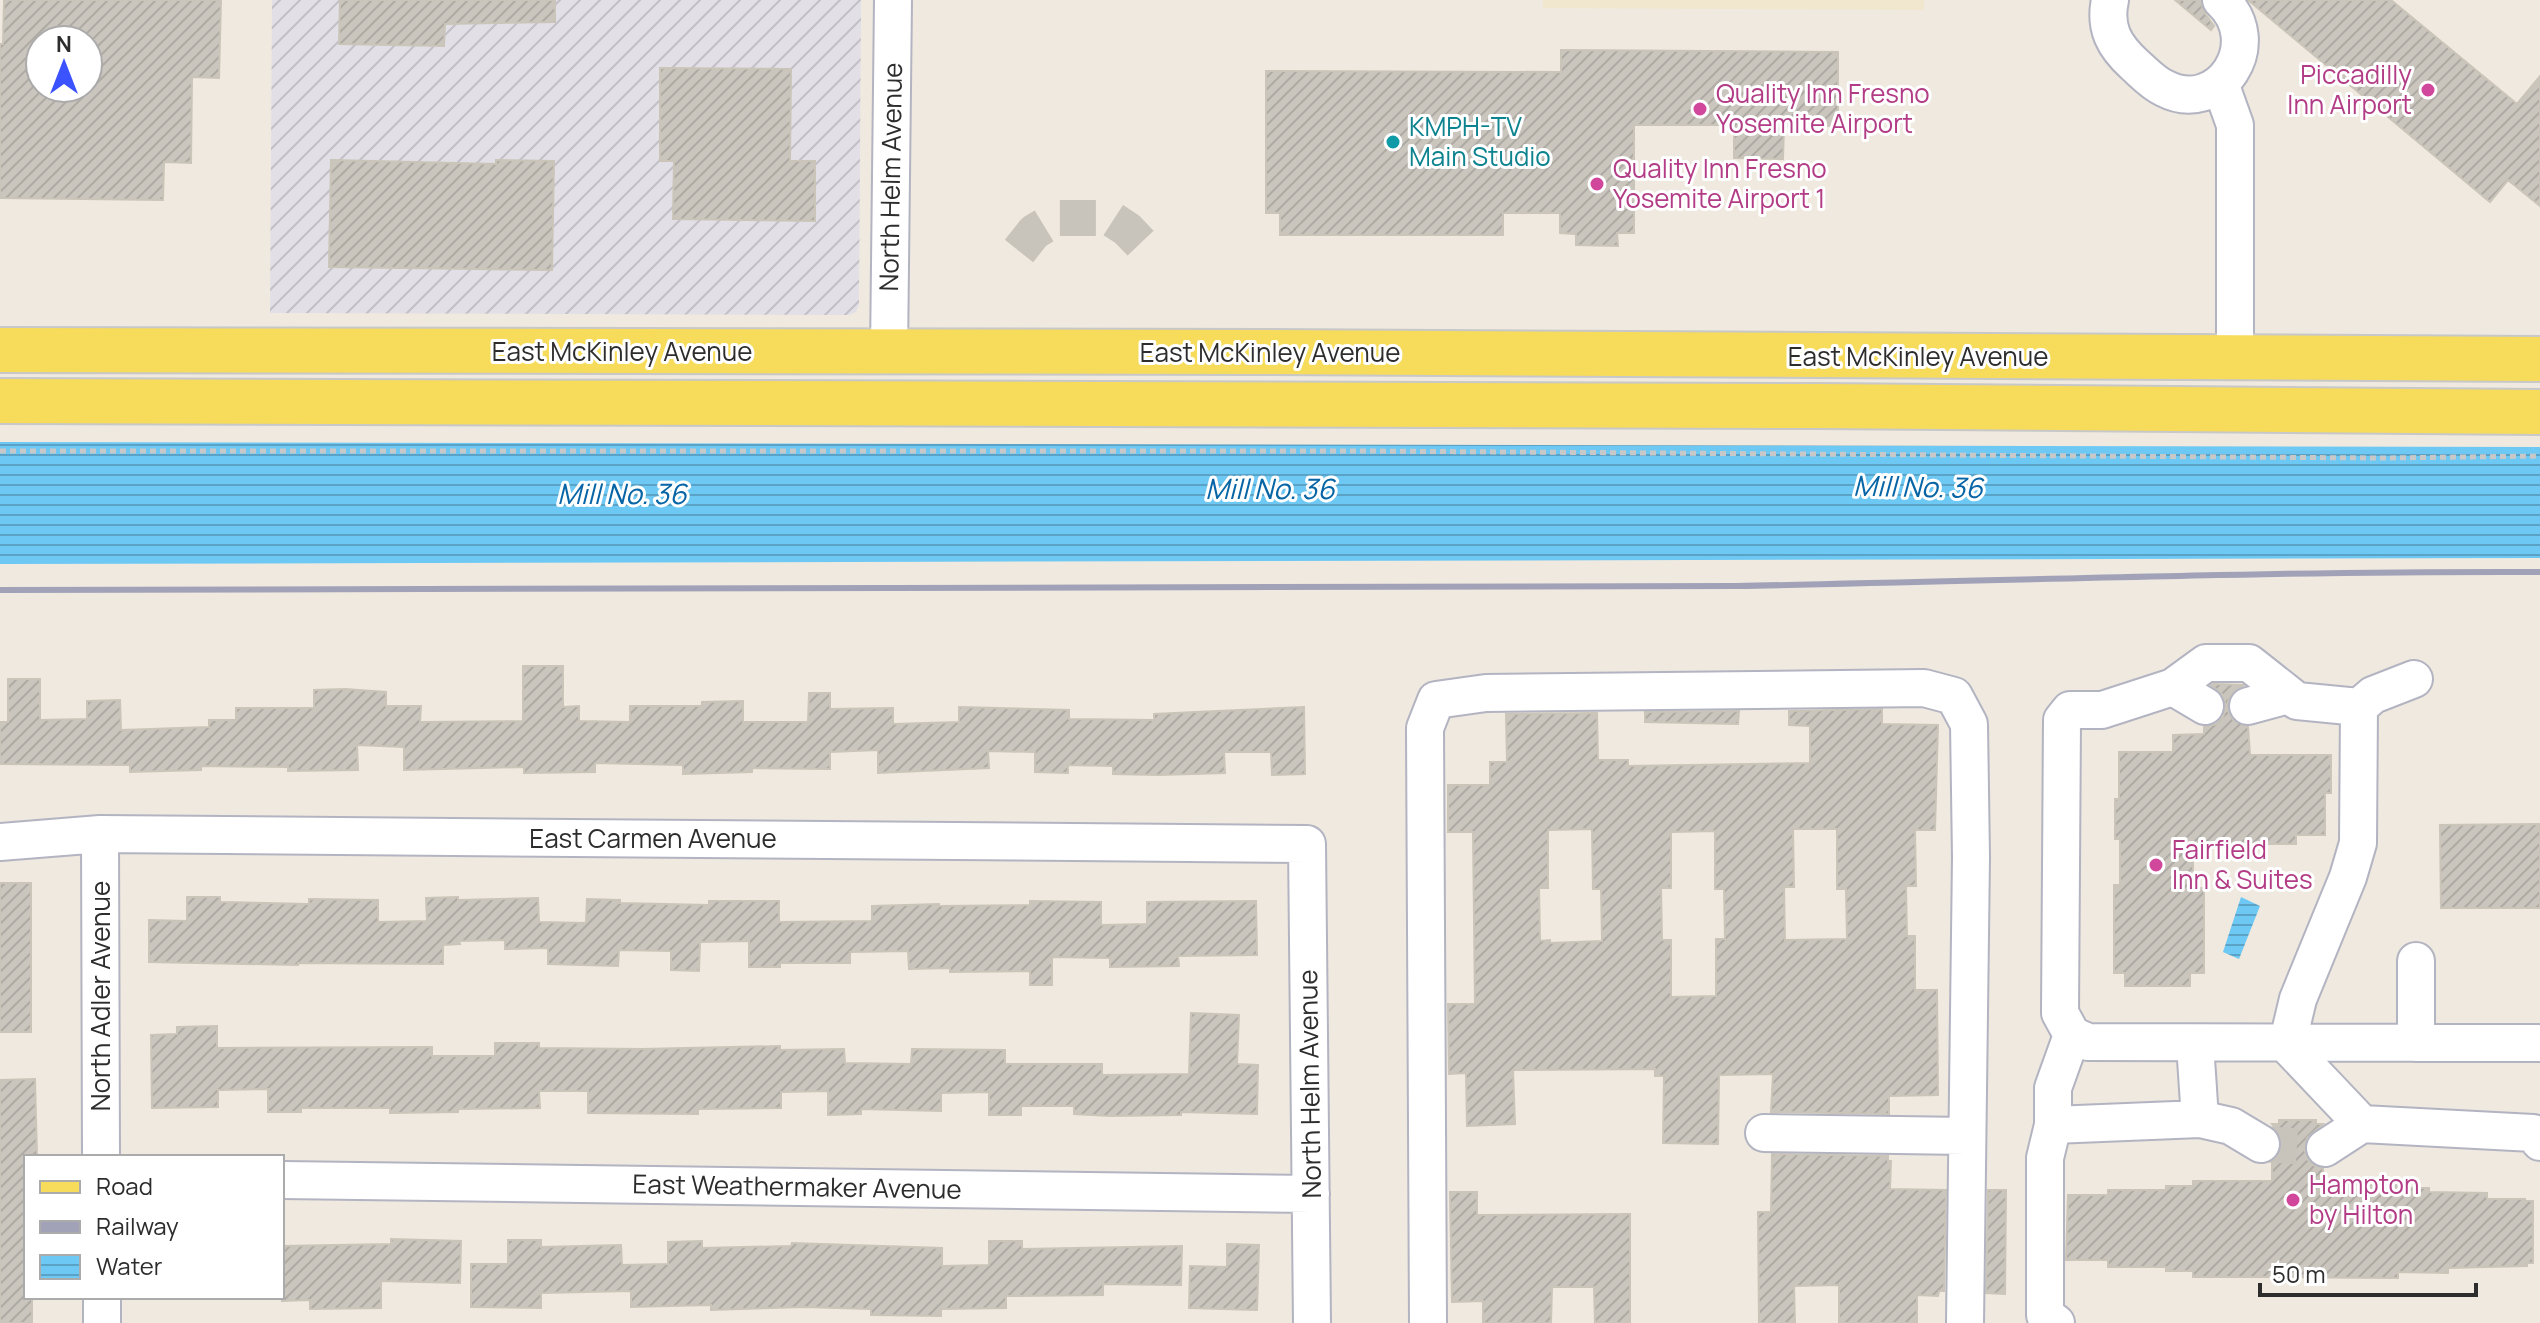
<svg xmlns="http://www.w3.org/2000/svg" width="2540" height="1323" font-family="Manrope,sans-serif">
	<defs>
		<pattern id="industrial-furrows" width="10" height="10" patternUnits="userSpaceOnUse" patternTransform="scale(2)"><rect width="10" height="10" fill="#e2dfe7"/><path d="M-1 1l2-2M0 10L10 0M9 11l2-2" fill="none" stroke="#c2c0c6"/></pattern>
		<pattern id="water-rules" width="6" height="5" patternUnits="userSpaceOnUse" patternTransform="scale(2)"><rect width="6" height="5" fill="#6ec8f4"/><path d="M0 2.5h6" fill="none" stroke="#5ba3c6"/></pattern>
		<pattern id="building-hatch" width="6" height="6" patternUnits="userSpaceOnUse" patternTransform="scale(2)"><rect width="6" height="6" fill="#cac6be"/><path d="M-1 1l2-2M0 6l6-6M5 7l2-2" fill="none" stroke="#aeaaa4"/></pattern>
	</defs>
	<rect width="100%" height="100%" fill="#efe9df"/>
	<path fill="url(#industrial-furrows)" d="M 272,0 L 861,0 L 859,305 L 856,312 L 849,315 L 270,313 Z"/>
	<path fill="#f1e7ce" d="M 1543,0 L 1924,0 L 1924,10 L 1543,8 Z"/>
	<path fill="url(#water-rules)" d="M 0,442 L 2540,447 L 2540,558 L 0,564 Z
		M 2241,897 L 2260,906 L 2239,959 L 2223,952 Z"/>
	<path fill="url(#building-hatch)" stroke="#cac5b8" stroke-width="2" fill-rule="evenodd" d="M 4,0 L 221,0 L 219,78 L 192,77 L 191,163 L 164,162 L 163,200 L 0,198 L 0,44 L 3,44 ZM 40,40 L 88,40 L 88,88 L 40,88 Z
		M 340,0 L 555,0 L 555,22 L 445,24 L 444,46 L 339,44 Z
		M 2175,0 L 2200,0 L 2204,12 L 2214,26 L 2211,30 Z
		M 2248,0 L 2391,0 L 2517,104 L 2540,76 L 2540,206 L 2508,180 L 2490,202 Z
		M 1561,50 L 1838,52 L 1838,126 L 1784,126 L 1783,159 L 1734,158 L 1734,125 L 1634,125 L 1634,233 L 1617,233 L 1618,246 L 1576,245 L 1576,234 L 1560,233 L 1560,213 L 1503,213 L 1503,235 L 1280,235 L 1280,213 L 1266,213 L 1266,71 L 1561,72 Z
		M 660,68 L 791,69 L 790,161 L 815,161 L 815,221 L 673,219 L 674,161 L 660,161 Z
		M 331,160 L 496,164 L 496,160 L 554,161 L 552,270 L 329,267 Z
		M 523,666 L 563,666 L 563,707 L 579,706 L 579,721 L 630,722 L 630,706 L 702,706 L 702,702 L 743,701 L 743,722 L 808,722 L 809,693 L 830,693 L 830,709 L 893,708 L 893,724 L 959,722 L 959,707 L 1069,710 L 1069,719 L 1154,720 L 1154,714 L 1304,707 L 1305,774 L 1272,775 L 1271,752 L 1224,752 L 1225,773 L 1159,775 L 1113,774 L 1113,766 L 1068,765 L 1068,773 L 1035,772 L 1035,752 L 988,751 L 989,768 L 878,773 L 878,750 L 830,752 L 830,769 L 752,768 L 752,772 L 683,774 L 683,765 L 595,763 L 595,772 L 524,773 L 524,767 L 404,770 L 404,747 L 357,745 L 358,770 L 288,771 L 288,767 L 201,766 L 201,770 L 130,772 L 130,765 L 0,764 L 0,722 L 8,722 L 8,679 L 40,679 L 40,720 L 87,719 L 87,701 L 120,700 L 121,730 L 209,727 L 209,720 L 236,720 L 236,708 L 314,708 L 314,690 L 345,689 L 386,692 L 386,706 L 421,706 L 420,722 L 523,721 Z
		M 2213,684 L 2244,685 L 2233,692 L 2228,701 L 2228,711 L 2234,721 L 2248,726 L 2250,755 L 2331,755 L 2331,793 L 2325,793 L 2325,835 L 2296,835 L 2296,844 L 2193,844 L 2193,888 L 2204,888 L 2204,973 L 2190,973 L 2190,986 L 2125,986 L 2125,973 L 2114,973 L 2114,885 L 2120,885 L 2120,839 L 2115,839 L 2115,799 L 2119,799 L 2119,752 L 2173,752 L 2173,735 L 2204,734 L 2204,727 L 2216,724 L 2223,717 L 2226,707 L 2223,695 L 2211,685 Z
		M 1882,709 L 1882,724 L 1938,725 L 1935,830 L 1915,830 L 1916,886 L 1906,886 L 1907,936 L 1915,936 L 1915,990 L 1937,990 L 1938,1095 L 1889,1096 L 1889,1114 L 1771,1112 L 1773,1074 L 1719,1075 L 1718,1144 L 1663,1143 L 1664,1076 L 1655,1076 L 1655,1069 L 1513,1070 L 1515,1124 L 1467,1126 L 1466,1073 L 1449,1074 L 1448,1004 L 1475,1004 L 1473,832 L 1448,832 L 1448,785 L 1490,785 L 1490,762 L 1507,762 L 1506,714 L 1597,713 L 1598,760 L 1628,760 L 1628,766 L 1810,763 L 1810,726 L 1789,725 L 1789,711 ZM 1592,829 L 1593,889 L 1601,889 L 1602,941 L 1550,943 L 1550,940 L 1540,941 L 1539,888 L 1548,888 L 1548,830 ZM 1793,829 L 1837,829 L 1837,889 L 1846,889 L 1847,939 L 1785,940 L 1784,887 L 1794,887 ZM 1715,831 L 1715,889 L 1724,889 L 1725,939 L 1716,939 L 1716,996 L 1671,997 L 1671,940 L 1662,940 L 1661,888 L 1671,888 L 1671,832 Z
		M 1739,711 L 1738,724 L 1645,722 L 1645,712 Z
		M 2540,824 L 2540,908 L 2441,908 L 2440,825 Z
		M 0,883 L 31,883 L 31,1032 L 0,1032 Z
		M 187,897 L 220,897 L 220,902 L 309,904 L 309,899 L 378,900 L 378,922 L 427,921 L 426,898 L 458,897 L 458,900 L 538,898 L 539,922 L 586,923 L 587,899 L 620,900 L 620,903 L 709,905 L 709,901 L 779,901 L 779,922 L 872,921 L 872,906 L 939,904 L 939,906 L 1030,905 L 1030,901 L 1101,902 L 1101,925 L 1147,924 L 1147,902 L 1256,901 L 1257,955 L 1178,956 L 1179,966 L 1110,967 L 1110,958 L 1052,957 L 1052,985 L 1030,985 L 1030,971 L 950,972 L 950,968 L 909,969 L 908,951 L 850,952 L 850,963 L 780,963 L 780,967 L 749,967 L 749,941 L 700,942 L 699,971 L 671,970 L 671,951 L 619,950 L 618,966 L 548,964 L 548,948 L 505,949 L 505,940 L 459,941 L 460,944 L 443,945 L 443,964 L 298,963 L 298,965 L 149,962 L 149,920 L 187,921 Z
		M 1191,1013 L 1239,1015 L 1237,1064 L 1258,1065 L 1257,1114 L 1181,1112 L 1181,1115 L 1111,1116 L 1074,1114 L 1074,1106 L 1021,1106 L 1021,1115 L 989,1115 L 989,1092 L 941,1093 L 941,1111 L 861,1109 L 861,1114 L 828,1115 L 828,1091 L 781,1092 L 781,1108 L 698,1109 L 698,1114 L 588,1113 L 588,1091 L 539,1091 L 540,1108 L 458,1109 L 458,1112 L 390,1113 L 390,1108 L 301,1108 L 301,1112 L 268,1112 L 268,1089 L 218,1090 L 218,1107 L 152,1108 L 151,1035 L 177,1034 L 177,1027 L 217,1026 L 217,1048 L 432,1047 L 432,1056 L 495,1056 L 495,1043 L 539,1043 L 539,1048 L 642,1049 L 780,1046 L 780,1050 L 844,1049 L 845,1063 L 911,1064 L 912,1049 L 1005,1050 L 1005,1064 L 1102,1064 L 1102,1075 L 1189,1074 Z
		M 35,1079 L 37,1157 L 26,1157 L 26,1297 L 32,1297 L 32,1323 L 0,1323 L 0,1080 Z
		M 2279,1120 L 2316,1120 L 2316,1124 L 2323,1124 L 2307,1138 L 2304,1148 L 2308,1160 L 2315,1166 L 2323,1168 L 2323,1181 L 2399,1181 L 2399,1188 L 2429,1188 L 2429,1192 L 2487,1193 L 2487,1199 L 2525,1199 L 2525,1201 L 2533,1201 L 2533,1263 L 2527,1263 L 2527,1266 L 2448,1268 L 2448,1273 L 2398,1272 L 2398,1278 L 2263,1277 L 2193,1277 L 2193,1271 L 2166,1271 L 2166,1267 L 2108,1267 L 2108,1260 L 2066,1260 L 2068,1195 L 2108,1195 L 2108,1190 L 2166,1190 L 2166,1186 L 2193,1186 L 2193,1181 L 2272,1181 L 2272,1162 L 2279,1154 L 2282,1144 L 2280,1135 L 2272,1124 L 2279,1124 Z
		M 1772,1154 L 1888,1156 L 1888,1161 L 1891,1161 L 1890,1189 L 1946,1190 L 1944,1291 L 1939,1291 L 1938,1296 L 1917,1295 L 1917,1323 L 1839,1323 L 1839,1285 L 1794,1286 L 1795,1323 L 1759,1323 L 1758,1212 L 1771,1212 Z
		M 1988,1190 L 2006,1190 L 2005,1294 L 1986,1293 Z
		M 1450,1192 L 1477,1192 L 1477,1215 L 1630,1214 L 1630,1323 L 1595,1323 L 1594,1287 L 1552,1287 L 1551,1323 L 1483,1323 L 1483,1301 L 1452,1302 Z
		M 391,1239 L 461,1241 L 460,1283 L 381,1281 L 381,1308 L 310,1309 L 310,1300 L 282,1301 L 282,1246 L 391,1244 Z
		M 508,1240 L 541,1240 L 541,1247 L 621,1245 L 622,1265 L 668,1264 L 668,1242 L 702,1241 L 702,1248 L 791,1246 L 792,1243 L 942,1248 L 942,1266 L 989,1265 L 989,1241 L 1022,1241 L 1022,1249 L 1182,1246 L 1181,1285 L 1103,1284 L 1103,1295 L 1006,1296 L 1006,1308 L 941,1309 L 941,1316 L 871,1315 L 871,1309 L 804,1307 L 711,1310 L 711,1305 L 631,1307 L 631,1291 L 541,1293 L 541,1308 L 471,1307 L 471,1264 L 508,1264 Z
		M 1227,1244 L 1259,1245 L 1257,1310 L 1189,1308 L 1190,1266 L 1227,1267 Z"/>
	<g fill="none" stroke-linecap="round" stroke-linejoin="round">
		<path stroke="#c8c3bb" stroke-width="36" stroke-dasharray="36 18" stroke-linecap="butt" d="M 1019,251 L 1034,232 L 1057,218 L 1110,218 L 1127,229 L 1149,252
			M 2261,1144 L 2325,1148"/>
		<g stroke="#b3b4c1" stroke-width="40">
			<path id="minor" d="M 2110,0 C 2104,28 2114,46 2135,65 C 2144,73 2153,83 2164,88 C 2219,117 2268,43 2221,0
				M 2220,83 L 2235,125 L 2235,357
				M 889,353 L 893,0
				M 2173,687 L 2205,706
				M 2248,706 L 2288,695
				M 2359,707 L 2297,701 L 2249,663 L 2206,663 L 2173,687 L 2102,710 L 2070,710 L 2062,720 L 2060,1013 L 2072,1035 L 2088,1042 L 2540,1043
				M 100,834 L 101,1157
				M 0,842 L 100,834 L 1307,844 L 1312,1323
				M 2416,961 L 2416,1043
				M 2287,1045 L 2298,999 L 2348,877 L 2358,843 L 2359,707 L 2373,695 L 2414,679
				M 2287,1045 L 2362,1124 L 2533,1133 L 2540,1142
				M 2200,1119 L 2231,1126 L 2261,1144
				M 2053,1125 L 2200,1119 L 2195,1044
				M 1764,1133 L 1966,1136
				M 2325,1148 L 2362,1124
				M 282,1180 L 1311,1194
				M 102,1297 L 102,1323
				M 1428,1323 L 1425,728 L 1436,700 L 1486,693 L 1924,688 L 1954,696 L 1969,724 L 1971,857 L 1965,1323
				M 2056,1323 L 2045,1315 L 2045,1158 L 2053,1125 L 2053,1088 L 2072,1035"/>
		</g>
		<g stroke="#c8c8c8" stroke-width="48">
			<path id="major" d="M 0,350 L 1260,352 L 2540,359
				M 0,401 L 1819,406 L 2540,412"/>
		</g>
		<path stroke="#c8c8c8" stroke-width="5" stroke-dasharray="6 4" stroke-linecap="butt" d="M 0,451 L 1365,451 L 2380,458 L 2540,456"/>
		<use href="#minor" stroke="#fff" stroke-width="36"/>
		<use href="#major" stroke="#f7dc5b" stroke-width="44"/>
		<path stroke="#a1a2b8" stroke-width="6" d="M 0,590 L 1736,586 C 2004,581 2272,571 2540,572"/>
	</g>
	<g fill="#d1479c" stroke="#fff" stroke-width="3">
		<circle cx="2428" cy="90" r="8"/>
		<circle cx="1700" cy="109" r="8"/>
		<circle cx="1597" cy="184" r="8"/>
		<circle cx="2156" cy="865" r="8"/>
		<circle cx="2293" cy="1200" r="8"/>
	</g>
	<circle fill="#0f9aa8" stroke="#fff" stroke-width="3" cx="1393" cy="142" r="8"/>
	<g text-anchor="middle" stroke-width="6" stroke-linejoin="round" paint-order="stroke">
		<g font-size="26" fill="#b23c85" stroke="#fff" text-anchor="start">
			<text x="2412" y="84" text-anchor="end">Piccadilly<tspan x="2412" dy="30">Inn Airport</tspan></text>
			<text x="1716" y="103">Quality Inn Fresno<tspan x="1716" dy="30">Yosemite Airport</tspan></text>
			<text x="1613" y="178">Quality Inn Fresno<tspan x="1613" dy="30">Yosemite Airport 1</tspan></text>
			<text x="2172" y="859">Fairfield<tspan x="2172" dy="30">Inn &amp; Suites</tspan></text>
			<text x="2309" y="1194">Hampton<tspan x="2309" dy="30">by Hilton</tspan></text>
		</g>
		<g font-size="26" fill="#0d838f" stroke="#fff" text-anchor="start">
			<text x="1409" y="136">KMPH-TV<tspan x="1409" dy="30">Main Studio</tspan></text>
		</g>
		<g font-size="26" fill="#2d2d2d" stroke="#fff">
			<text transform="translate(891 177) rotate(-89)" y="9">North Helm Avenue</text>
			<text x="622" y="361">East McKinley Avenue</text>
			<text x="1270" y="362">East McKinley Avenue</text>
			<text x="1918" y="366">East McKinley Avenue</text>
			<text x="653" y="848">East Carmen Avenue</text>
			<text transform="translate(101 996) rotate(-90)" y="9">North Adler Avenue</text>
			<text transform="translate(1310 1084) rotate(-91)" y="9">North Helm Avenue</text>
			<text transform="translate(797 1187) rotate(1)" y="9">East Weathermaker Avenue</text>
		</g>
		<g font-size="28" font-style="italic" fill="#0765a6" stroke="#fff">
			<text transform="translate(1918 487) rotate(1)" y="10">Mill No. 36</text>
			<text x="1270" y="499">Mill No. 36</text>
			<text x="622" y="504">Mill No. 36</text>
		</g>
	</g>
	<rect x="24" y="1155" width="260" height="144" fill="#ffffff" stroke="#ababab" stroke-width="2"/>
	<rect x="40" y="1181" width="40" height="12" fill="#f7dc5b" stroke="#ababab" stroke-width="2"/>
	<text x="96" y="1195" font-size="24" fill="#2d2d2d">Road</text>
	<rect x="40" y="1221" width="40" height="12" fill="#a1a2b8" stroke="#ababab" stroke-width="2"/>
	<text x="96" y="1235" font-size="24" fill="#2d2d2d">Railway</text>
	<rect x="40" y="1255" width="40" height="24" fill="url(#water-rules)" stroke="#ababab" stroke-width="2"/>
	<text x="96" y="1275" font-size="24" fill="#2d2d2d">Water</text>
	<g transform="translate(64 64)"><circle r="38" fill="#ffffff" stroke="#ababab" stroke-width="2"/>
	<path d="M0-6L14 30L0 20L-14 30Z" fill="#3b53ff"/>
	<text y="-12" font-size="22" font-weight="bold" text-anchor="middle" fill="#2d2d2d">N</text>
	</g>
	<path d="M2260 1283v12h216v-12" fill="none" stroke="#2d2d2d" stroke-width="4"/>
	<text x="2272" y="1283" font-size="24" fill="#2d2d2d" stroke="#ffffff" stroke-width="6" paint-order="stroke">50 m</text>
</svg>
